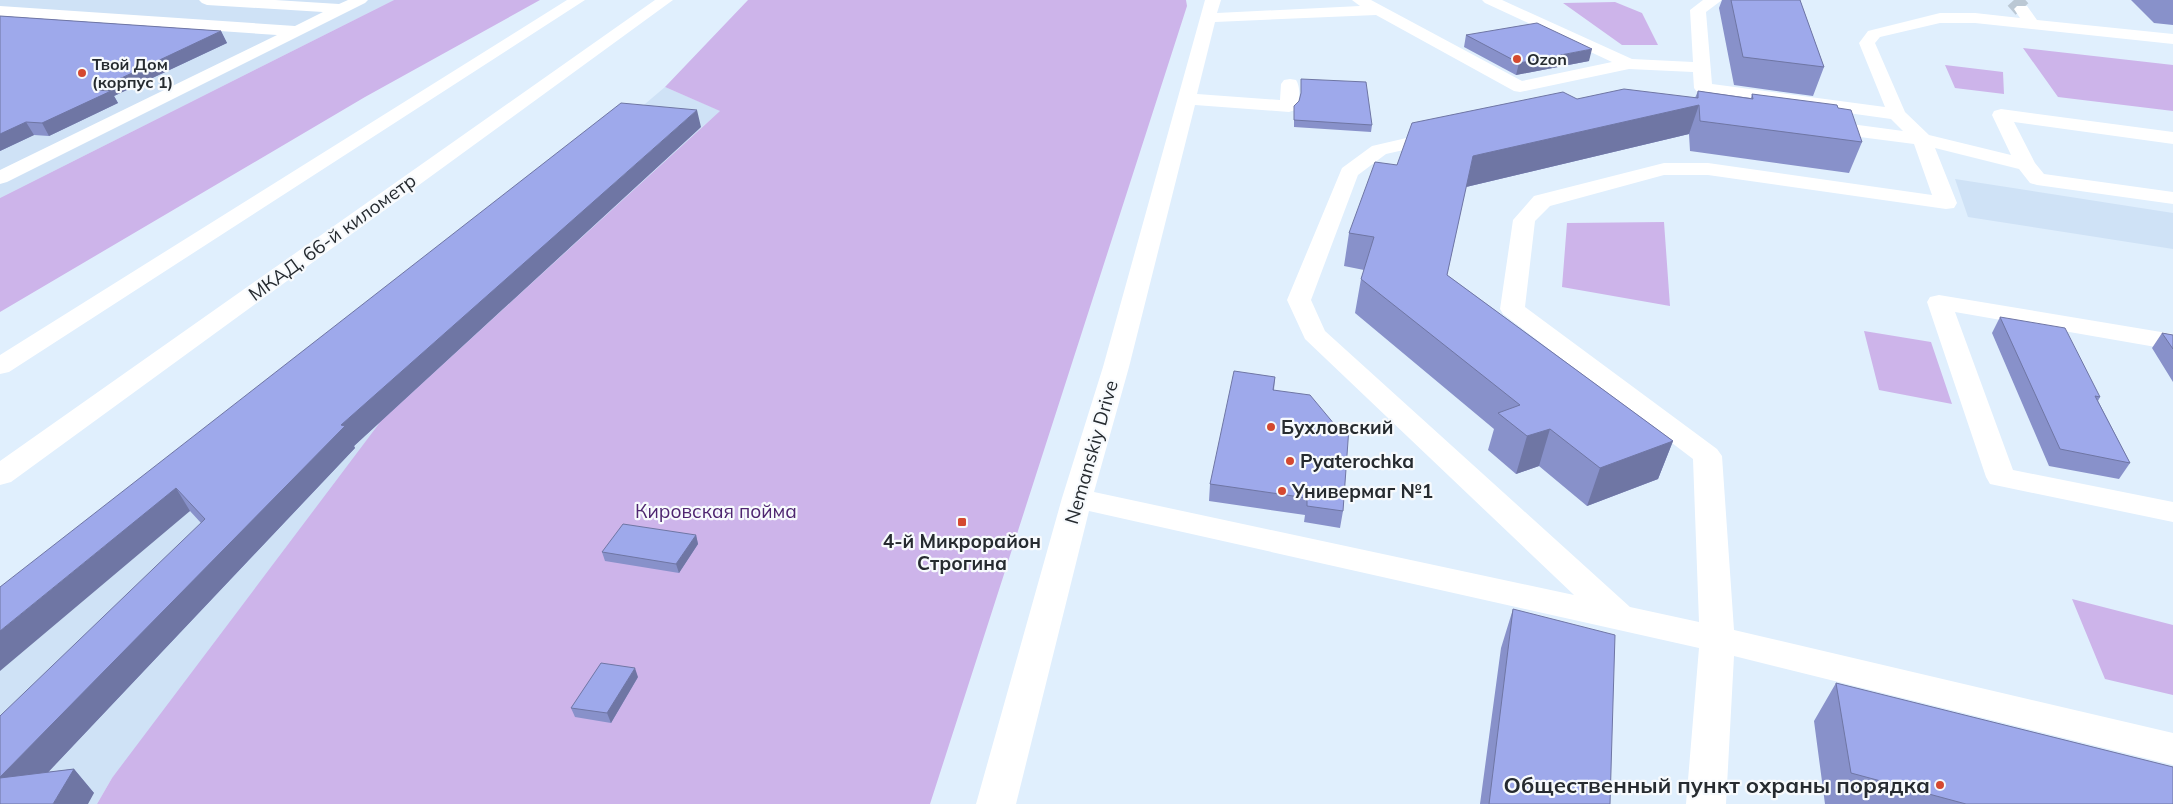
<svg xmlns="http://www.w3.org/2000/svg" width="2173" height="804" font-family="Mulish,sans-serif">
	<rect width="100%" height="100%" fill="#e0effd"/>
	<path fill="#cfe2f6" d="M 0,0 L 394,0 L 0,198 Z
		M 665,87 L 721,111 L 703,126 L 112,778 L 97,804 L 0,804 L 0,625 L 625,121 Z
		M 1955,179 L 2173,213 L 2173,249 L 1968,217 Z"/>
	<path fill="#cdb4ea" d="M 394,0 L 540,0 L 365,97 L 0,312 L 0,198 Z
		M 748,0 L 1186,0 L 1187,6 L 930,804 L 97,804 L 112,778 L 381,421 L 720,111 L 665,87 Z
		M 1615,2 L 1642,13 L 1658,45 L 1622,45 L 1563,3 Z
		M 2023,48 L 2173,65 L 2173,111 L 2058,97 Z
		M 1945,65 L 2003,72 L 2004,94 L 1955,88 Z
		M 1664,222 L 1670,306 L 1562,287 L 1567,223 Z
		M 1864,331 L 1931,342 L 1952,404 L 1879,390 Z
		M 2072,599 L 2173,625 L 2173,695 L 2105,679 Z"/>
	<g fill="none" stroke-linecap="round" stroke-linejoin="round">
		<path stroke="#bbc8d4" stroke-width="17" stroke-dasharray="17 9" stroke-linecap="butt" d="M 2014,0 L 2022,9"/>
		<path fill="#fff" fill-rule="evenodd" d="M 199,0 L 275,0 L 339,4 L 348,0 L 368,0 L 365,3 L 7,182 L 0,184 L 0,170 L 277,35 L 0,16 L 0,6 L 295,26 L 323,12 L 207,5 L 202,3 Z
			M 1205,0 L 1221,0 L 1217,13 L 1360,6 L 1352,0 L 1371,0 L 1522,81 L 1612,62 L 1485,3 L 1482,0 L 1502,0 L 1632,59 L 1693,62 L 1690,10 L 1703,0 L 1722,0 L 1706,12 L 1712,84 L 1885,107 L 1859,43 L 1868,31 L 1940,13 L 1975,13 L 2020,18 L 2014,9 L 2017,6 L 2027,6 L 2037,20 L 2173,34 L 2173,44 L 1975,23 L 1940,23 L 1880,37 L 1875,43 L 1905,112 L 1929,135 L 2011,155 L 1992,115 L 1994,111 L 2001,109 L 2173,132 L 2173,144 L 2014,122 L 2035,163 L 2044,174 L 2173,192 L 2173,204 L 2037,185 L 2030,183 L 2019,169 L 1935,148 L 1957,203 L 1954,208 L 1946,209 L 1708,175 L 1664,175 L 1550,206 L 1535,221 L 1525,307 L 1717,449 L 1722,456 L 1734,630 L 2173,733 L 2173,765 L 1734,656 L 1726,804 L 1686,804 L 1699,648 L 1089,511 L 1016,804 L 976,804 L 1062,498 L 1103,367 ZM 1376,15 L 1514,91 L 1520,92 L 1629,69 L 1693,72 L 1694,88 L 1697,92 L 1891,119 L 1903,131 L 1821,120 L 1814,122 L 1812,126 L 1814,130 L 1821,132 L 1914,144 L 1932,195 L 1708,163 L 1664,163 L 1534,196 L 1513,220 L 1500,309 L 1503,314 L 1693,459 L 1699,622 L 1630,607 L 1325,331 L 1311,300 L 1358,175 L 1386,154 L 1448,140 L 1451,136 L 1448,132 L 1441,130 L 1372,146 L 1342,168 L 1287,300 L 1305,339 L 1574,595 L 1094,492 L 1129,367 L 1195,105 L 1289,112 L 1295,110 C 1300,103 1301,87 1296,80 L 1290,79 L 1284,80 L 1281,84 L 1280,100 L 1197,94 L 1215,22 Z
			M 1939,295 L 2173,334 L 2173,350 L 1955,312 L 2013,470 L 2173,502 L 2173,522 L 1990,484 L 1986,477 L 1927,302 L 1930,297 Z"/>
		<path fill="#fff" fill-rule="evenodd" d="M 567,0 L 585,0 L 9,372 L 0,374 L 0,355 Z
			M 655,0 L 673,0 L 11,482 L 0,485 L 0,461 Z"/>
	</g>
	<path fill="#8891ca" d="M 1722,0 L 1800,0 L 1824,67 L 1813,96 L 1734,85 L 1719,8 Z
		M 2131,0 L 2173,0 L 2173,25 L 2154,23 Z
		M 0,16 L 221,31 L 227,43 L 114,96 L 118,103 L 49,136 L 34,135 L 0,151 Z
		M 1466,35 L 1589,61 L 1516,75 L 1464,47 Z
		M 1301,79 L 1372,125 L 1371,132 L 1294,127 L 1294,106 L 1299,101 L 1301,96 Z
		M 1698,91 L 1751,98 L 1752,94 L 1838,108 L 1862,142 L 1849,173 L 1690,151 L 1689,134 L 1466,187 L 1447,275 L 1673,441 L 1658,479 L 1587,506 L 1539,466 L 1516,474 L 1488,450 L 1494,429 L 1355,313 L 1361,279 L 1364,270 L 1344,266 L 1349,233 L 1397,165 L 1577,99 L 1695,98 Z
		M 701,127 L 354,446 L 355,448 L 48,772 L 74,769 L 94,793 L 0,804 L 201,523 L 190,511 L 0,587 Z
		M 2000,317 L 2100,397 L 2098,401 L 2130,463 L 2119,479 L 2049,466 L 1992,333 Z
		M 2162,333 L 2173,335 L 2173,382 L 2152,348 Z
		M 1275,377 L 1274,390 L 1343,511 L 1340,528 L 1304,522 L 1305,515 L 1209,501 L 1210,484 Z
		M 696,535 L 698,544 L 679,573 L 605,561 L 602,552 Z
		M 1513,609 L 1610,804 L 1480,804 L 1501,648 Z
		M 638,677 L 611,723 L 575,717 L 571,708 Z
		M 1836,683 L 2173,804 L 1825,804 L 1814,721 Z"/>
	<path fill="#6f76a4" d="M 221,31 L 227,43 L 114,96 L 118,103 L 49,136 L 42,123 L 96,90 Z
		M 1592,49 L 1589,61 L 1516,75 L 1519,63 Z
		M 1699,105 L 1689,134 L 1466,187 L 1473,156 Z
		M 697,110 L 701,127 L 354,446 L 355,448 L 20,802 L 0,781 L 0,777 L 341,425 Z
		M 26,122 L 34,135 L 0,151 L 0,134 Z
		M 1550,429 L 1539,466 L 1516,474 L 1527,436 Z
		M 1673,441 L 1658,479 L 1587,506 L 1600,468 Z
		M 176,488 L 190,511 L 0,671 L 0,631 Z
		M 696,535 L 698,544 L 679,573 L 676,564 Z
		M 635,668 L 638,677 L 611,723 L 607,713 Z
		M 74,769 L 94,793 L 88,804 L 53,804 Z"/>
	<path fill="#9ea9eb" stroke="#6f76a4" d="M 1731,0 L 1800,0 L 1824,67 L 1743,57 Z
		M 0,16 L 221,31 L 96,90 L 111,91 L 42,123 L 26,122 L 0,134 Z
		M 1537,23 L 1592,49 L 1519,63 L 1466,35 Z
		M 1301,79 L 1366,82 L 1372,125 L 1294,120 L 1294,106 L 1299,101 L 1301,93 Z
		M 1624,89 L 1698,98 L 1698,91 L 1753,99 L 1752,94 L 1837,105 L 1838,108 L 1851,110 L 1862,142 L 1700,121 L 1699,105 L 1473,156 L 1447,275 L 1673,441 L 1600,468 L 1550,429 L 1527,436 L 1498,413 L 1520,405 L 1361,279 L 1374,237 L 1349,233 L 1375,162 L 1397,165 L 1412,123 L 1563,92 L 1577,99 Z
		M 621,103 L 697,110 L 341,425 L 345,426 L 0,777 L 0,716 L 205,519 L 176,488 L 0,631 L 0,587 Z
		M 2000,317 L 2065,328 L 2100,397 L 2095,396 L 2130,463 L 2060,449 Z
		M 2162,333 L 2173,335 L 2173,349 Z
		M 1234,371 L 1275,377 L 1273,390 L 1310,395 L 1335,425 L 1349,427 L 1343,511 L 1307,506 L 1307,498 L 1210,484 Z
		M 623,524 L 696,535 L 676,564 L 602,552 Z
		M 1513,609 L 1615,635 L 1610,804 L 1489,804 Z
		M 601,663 L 635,668 L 607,713 L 571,708 Z
		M 1836,683 L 2173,767 L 2173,804 L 1966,804 L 1851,773 Z
		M 74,769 L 53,804 L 0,804 L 0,778 Z"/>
	<g fill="#d44930" stroke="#f7fafd" stroke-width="2">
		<circle cx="1517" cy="59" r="5"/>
		<circle cx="82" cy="73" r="5"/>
		<circle cx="1271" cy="427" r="5"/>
		<circle cx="1290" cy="461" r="5"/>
		<circle cx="1282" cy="491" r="5"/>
		<rect x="957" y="517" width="10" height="10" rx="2.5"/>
		<circle cx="1940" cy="785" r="5"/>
	</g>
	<g text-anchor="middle" stroke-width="4.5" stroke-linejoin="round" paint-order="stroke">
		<g font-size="16" font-weight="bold" fill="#262b30" stroke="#f7fafd" text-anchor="start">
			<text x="1527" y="65">Ozon</text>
			<text x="92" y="70">Твой Дом<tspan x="92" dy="18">(корпус 1)</tspan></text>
		</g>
		<g font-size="19" fill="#262b30" stroke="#f7fafd">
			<text transform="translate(332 237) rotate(-36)" y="7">МКАД, 66-й километр</text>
			<text transform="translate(1091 452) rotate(-74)" y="7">Nemanskiy Drive</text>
		</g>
		<g font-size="19" font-weight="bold" fill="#262b30" stroke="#f7fafd" text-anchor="start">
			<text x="1281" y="434">Бухловский</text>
			<text x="1300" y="468">Pyaterochka</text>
			<text x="1292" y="498">Универмаг №1</text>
			<text x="962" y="548" text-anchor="middle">4-й Микрорайон<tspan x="962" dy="22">Строгина</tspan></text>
		</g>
		<g font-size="19" fill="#4e2570" stroke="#f7fafd">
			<text x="716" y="518">Кировская пойма</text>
		</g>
		<g font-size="22" font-weight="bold" fill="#262b30" stroke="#f7fafd" text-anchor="end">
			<text x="1930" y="793">Общественный пункт охраны порядка</text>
		</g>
	</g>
</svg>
